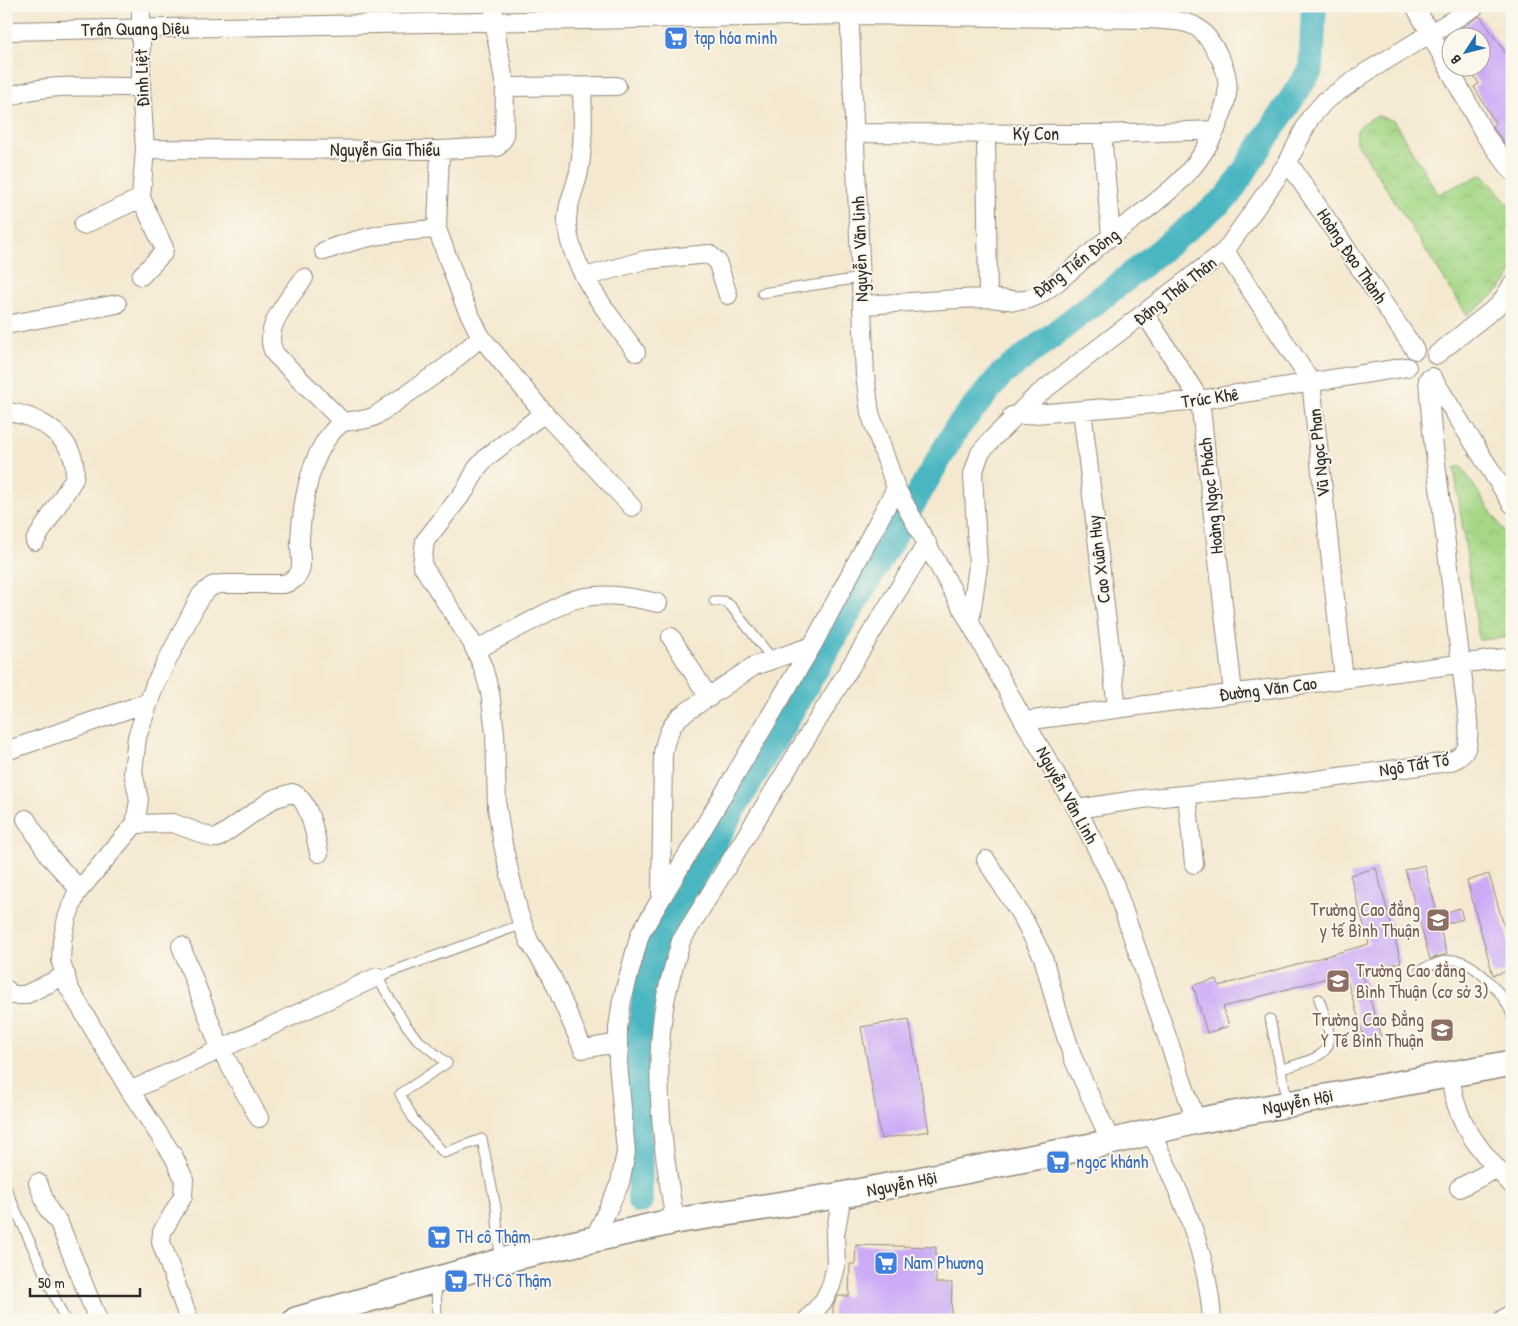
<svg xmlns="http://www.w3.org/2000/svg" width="1518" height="1326" font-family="'Patrick Hand',sans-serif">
	<defs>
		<pattern id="park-crowns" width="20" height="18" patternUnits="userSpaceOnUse" patternTransform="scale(1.25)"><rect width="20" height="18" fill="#a5d786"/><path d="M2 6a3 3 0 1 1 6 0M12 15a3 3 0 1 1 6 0" fill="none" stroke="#8eb974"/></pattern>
	</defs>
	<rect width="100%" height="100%" fill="#fbf7ec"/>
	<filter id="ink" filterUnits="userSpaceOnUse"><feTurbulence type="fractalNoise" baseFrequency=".02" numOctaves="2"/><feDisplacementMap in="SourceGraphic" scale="10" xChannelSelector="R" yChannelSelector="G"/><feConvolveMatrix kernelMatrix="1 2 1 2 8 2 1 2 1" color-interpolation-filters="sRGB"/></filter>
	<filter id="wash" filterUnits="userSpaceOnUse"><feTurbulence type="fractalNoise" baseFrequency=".0096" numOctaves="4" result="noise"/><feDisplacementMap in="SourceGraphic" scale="20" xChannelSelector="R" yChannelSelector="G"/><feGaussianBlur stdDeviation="1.12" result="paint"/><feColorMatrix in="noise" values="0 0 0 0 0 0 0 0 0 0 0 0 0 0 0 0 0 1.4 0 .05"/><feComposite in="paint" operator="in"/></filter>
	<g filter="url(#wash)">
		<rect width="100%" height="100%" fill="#f4e8cf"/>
		<path fill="url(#park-crowns)" stroke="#688158" d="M 1378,116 L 1394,121 L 1438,194 L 1483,174 L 1512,209 L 1512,272 C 1503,292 1484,302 1467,315 L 1356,141 C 1354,127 1366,120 1378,116 Z
			M 1461,466 L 1512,544 L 1512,637 L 1479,640 L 1454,468 Z"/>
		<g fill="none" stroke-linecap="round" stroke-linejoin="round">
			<path stroke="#48b6c1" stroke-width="26" d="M 640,1201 L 639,1041 L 646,986 L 656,951 L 697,872 L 957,428 L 1001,375 L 1118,285 L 1228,196 L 1311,69 L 1314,6"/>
		</g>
		<g id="blocks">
			<path fill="#ccabf6" d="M 1480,16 L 1512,62 L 1512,153 L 1494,129 L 1492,126 L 1496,124 L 1474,87 L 1479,84 L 1470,68 L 1480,68 L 1480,38 L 1444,38 Z
				M 1424,865 L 1438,915 L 1460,908 L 1463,919 L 1439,926 L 1447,954 L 1430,959 L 1405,870 Z
				M 1376,868 L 1401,962 L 1362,972 L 1381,1037 L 1365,1041 L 1345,973 L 1223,1007 L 1229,1026 L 1207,1033 L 1193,985 L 1217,979 L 1219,986 L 1369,944 L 1350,875 Z
				M 1489,874 L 1512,954 L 1512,970 L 1493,975 L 1467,881 Z
				M 909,1019 L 929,1131 L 881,1139 L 861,1027 Z
				M 856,1245 L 936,1247 L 936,1283 L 952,1283 L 951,1320 L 833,1320 L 833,1306 L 838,1296 L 849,1296 L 850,1264 L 855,1264 Z"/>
		</g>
	</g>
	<g filter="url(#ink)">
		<use href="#blocks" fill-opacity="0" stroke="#908a7d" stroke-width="1"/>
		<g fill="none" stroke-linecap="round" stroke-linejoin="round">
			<g stroke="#908a7d" stroke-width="11">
				<path id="lane" d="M 762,293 L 861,278
					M 714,601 L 723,601 L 730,605 L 774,661
					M 1420,970 C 1432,965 1448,957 1461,961 C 1479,967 1509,1000 1512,1017
					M 1270,1019 L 1288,1103
					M 1282,1069 C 1333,1054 1338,1051 1319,999
					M 6,1188 L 65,1320
					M 500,1261 L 496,1207 L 482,1139 L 444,1153 L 414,1120 L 400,1094 L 447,1063 L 417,1039 L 406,1025 L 377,977 L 523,924
					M 436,1283 L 437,1320"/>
			</g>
			<g stroke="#908a7d" stroke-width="20">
				<path id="street" d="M 849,6 L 865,375 L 870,413 L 896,488 L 1024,721 L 1077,809 L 1114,883 L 1196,1121
					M 1415,6 L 1485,135 L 1512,171
					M 6,31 L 848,15 L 1150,19 C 1190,22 1200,19 1220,58 C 1231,79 1229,97 1220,119 C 1197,182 1149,205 1100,245 C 1082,260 1052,290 1032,298 C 1018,304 1000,298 987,298 C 945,299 903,303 862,305
					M 505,87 L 617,86
					M 582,88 C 583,116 584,143 579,171 C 576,188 566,205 567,223 C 569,267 611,317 636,352
					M 6,99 C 37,81 104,88 141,87
					M 855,133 L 1102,134 L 1216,130
					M 986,134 L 988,298
					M 1102,134 L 1111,236
					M 145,149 L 440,150 L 497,147 L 504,138 L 505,87 L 494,22 L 494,6
					M 440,150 L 437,229 L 465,305 L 481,337 L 544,413 L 632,507
					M 1288,162 L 1415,350
					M 141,198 L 164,248 L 163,253 L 141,276
					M 83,225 L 141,198 L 145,149 L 141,87 L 141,6
					M 324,251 C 362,236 397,231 437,229
					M 1225,251 L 1311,382 L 1344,679
					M 585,277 L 645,260 L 709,254 L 717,261 L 728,295
					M 304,278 C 290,298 260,329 275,354 L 343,422
					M 1145,314 L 1200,400 L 1233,693
					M 6,325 L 117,304
					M 1436,355 L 1500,304 L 1512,285
					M 1432,377 L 1512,504
					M 1082,410 L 1117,708
					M 6,412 C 39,414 81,442 74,479 L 35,541
					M 544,413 L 487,457 L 477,468 L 466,489 L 425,541 L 422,565 L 471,641 L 483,667 L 490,692 L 495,733 L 497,807 L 503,845 L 519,914 L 529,941 L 552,977 L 583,1049 L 618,1043
					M 1012,416 L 1200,400 L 1407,367
					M 970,621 L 978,566 L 973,474 L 980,453 L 993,438 L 1036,396 L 1225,251 L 1288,162 L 1310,118 L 1325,101 L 1368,71 L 1476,6
					M 671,637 L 709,698
					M 476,650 L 569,601 C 598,591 628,596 658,603
					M 1024,721 L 1512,657
					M 6,751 L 149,702
					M 1187,795 L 1194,864
					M 1077,809 L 1142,799 L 1273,786 L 1448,762 C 1471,756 1469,739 1468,720 L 1432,431 L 1428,379
					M 26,819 L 50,857 L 79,889
					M 135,824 L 173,823 L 213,838 L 218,838 L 273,799 L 292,793 C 309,797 316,838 319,853
					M 986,860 L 1024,920 L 1043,957 L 1058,1012 L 1073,1058 L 1111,1142
					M 661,895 L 663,753 C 666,738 669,728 679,717 L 754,666 L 812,646
					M 181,946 L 220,1048 L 259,1118
					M 6,989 L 12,995 L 25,995 L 66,975
					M 1451,1074 C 1452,1119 1482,1154 1512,1185
					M 130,1091 L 377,977
					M 1151,1133 C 1181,1193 1208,1253 1212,1320
					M 38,1183 L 48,1209 L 59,1223 L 98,1320
					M 1459,1188 L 1496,1169
					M 675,1221 C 663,1152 653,1078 664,1008 C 667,986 675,963 681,941 L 927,543
					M 594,1239 L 620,1183 L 626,1152 L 618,1063 L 618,1028 L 622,1000 L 640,934 L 812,646 L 896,488
					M 189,1320 L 161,1242 L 162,1232 L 183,1196 L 184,1179 L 174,1157 L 130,1091 L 69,988 L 61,962 L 62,941 L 67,918 L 76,894 L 135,824 L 139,800 L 133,772 L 137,737 L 155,684 L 201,595 L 212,586 L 220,584 L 283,584 C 291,582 296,580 300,571 C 303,562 299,550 300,540 C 302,504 310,450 339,425 C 346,418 363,423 375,416 L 446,367 L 481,337
					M 807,1320 L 824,1300 L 831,1286 L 836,1266 L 835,1235 L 842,1195
					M 1502,1320 L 1512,1313"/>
			</g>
			<g stroke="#908a7d" stroke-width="28">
				<path id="secondary" d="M 296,1320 L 519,1256 L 675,1221 L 842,1195 L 1102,1144 L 1196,1121 L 1512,1063"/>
			</g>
			<use href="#lane" stroke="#fff" stroke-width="9"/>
			<use href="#street" stroke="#fff" stroke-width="18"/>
			<use href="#secondary" stroke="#fff" stroke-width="25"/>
		</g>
	</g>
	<defs>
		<g id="supermarket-square" transform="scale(1.25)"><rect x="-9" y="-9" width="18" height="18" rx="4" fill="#3f7fe0" stroke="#fbf7ec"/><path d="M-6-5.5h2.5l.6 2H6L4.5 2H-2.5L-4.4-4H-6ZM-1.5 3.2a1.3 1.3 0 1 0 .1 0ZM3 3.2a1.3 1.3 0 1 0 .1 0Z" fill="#fff"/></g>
		<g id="university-square" transform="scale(1.25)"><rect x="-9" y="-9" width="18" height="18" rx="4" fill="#8d6e63" stroke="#fbf7ec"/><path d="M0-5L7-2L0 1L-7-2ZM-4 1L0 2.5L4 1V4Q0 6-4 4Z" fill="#fff"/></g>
	</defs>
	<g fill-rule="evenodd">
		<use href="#supermarket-square" x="676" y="38"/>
		<use href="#university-square" x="1438" y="920"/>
		<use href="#university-square" x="1338" y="981"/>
		<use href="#university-square" x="1442" y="1030"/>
		<use href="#supermarket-square" x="1058" y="1162"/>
		<use href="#supermarket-square" x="439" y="1237"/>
		<use href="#supermarket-square" x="886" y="1263"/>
		<use href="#supermarket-square" x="456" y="1281"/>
	</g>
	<g text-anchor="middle" stroke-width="4" stroke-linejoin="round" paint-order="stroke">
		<g font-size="18" fill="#2b2b2b" stroke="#fbf7ec">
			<text transform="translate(135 29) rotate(-1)" y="6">Trần Quang Diệu</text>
			<text transform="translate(142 78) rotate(-92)" y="6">Đinh Liệt</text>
			<text x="1036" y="140">Ký Con</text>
			<text x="385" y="156">Nguyễn Gia Thiều</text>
			<text transform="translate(860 249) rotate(-92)" y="6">Nguyễn Văn linh</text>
			<text transform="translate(1352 256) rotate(56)" y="6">Hoàng Đạo Thành</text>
			<text transform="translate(1076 263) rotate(-37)" y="6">Đặng Tiến Đông</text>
			<text transform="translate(1175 291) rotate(-38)" y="6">Đặng Thái Thân</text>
			<text transform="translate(1210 398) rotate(-8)" y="6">Trúc Khê</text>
			<text transform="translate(1319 453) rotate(-96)" y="6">Vũ Ngọc Phan</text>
			<text transform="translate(1211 496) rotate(-96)" y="6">Hoàng Ngọc Phách</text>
			<text transform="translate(1099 559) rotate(-97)" y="6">Cao Xuân Huy</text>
			<text transform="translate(1268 689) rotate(-7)" y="6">Đường Văn Cao</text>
			<text transform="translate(1414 765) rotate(-9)" y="6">Ngô Tất Tố</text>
			<text transform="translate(1067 795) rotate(61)" y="6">Nguyễn Văn Linh</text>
			<text transform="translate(1298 1102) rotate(-11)" y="6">Nguyễn Hội</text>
			<text transform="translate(902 1184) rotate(-11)" y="6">Nguyễn Hội</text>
		</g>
		<g font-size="18" fill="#366cbe" stroke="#fbf7ec" text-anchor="start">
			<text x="694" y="44">tạp hóa minh</text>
			<text x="1076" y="1168">ngọc khánh</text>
			<text x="456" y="1243">TH cô Thậm</text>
			<text x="904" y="1269">Nam Phương</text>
			<text x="474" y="1287">TH Cô Thậm</text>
		</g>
		<g font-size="18" fill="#785e54" stroke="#fbf7ec" text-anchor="end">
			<text x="1420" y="916">Trường Cao đẳng<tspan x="1420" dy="21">y tế Bình Thuận</tspan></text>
			<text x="1356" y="977" text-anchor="start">Trường Cao đẳng<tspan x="1356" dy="21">Bình Thuận (cơ sở 3)</tspan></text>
			<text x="1424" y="1026">Trường Cao Đẳng<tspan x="1424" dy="21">Y Tế Bình Thuận</tspan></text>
		</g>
	</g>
	<rect width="1518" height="1326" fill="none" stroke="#fbf7ec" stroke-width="25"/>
	<g transform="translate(1466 52) rotate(234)"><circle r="24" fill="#fbf7ec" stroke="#a8a59f"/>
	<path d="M0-4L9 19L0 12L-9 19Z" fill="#1f6fb2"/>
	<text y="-8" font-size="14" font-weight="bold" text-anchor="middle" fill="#2b2b2b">B</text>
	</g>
	<path d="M30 1288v8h110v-8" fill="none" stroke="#2b2b2b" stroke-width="2.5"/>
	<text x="38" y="1288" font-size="15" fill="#2b2b2b" stroke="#fbf7ec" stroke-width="4" paint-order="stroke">50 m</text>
</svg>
